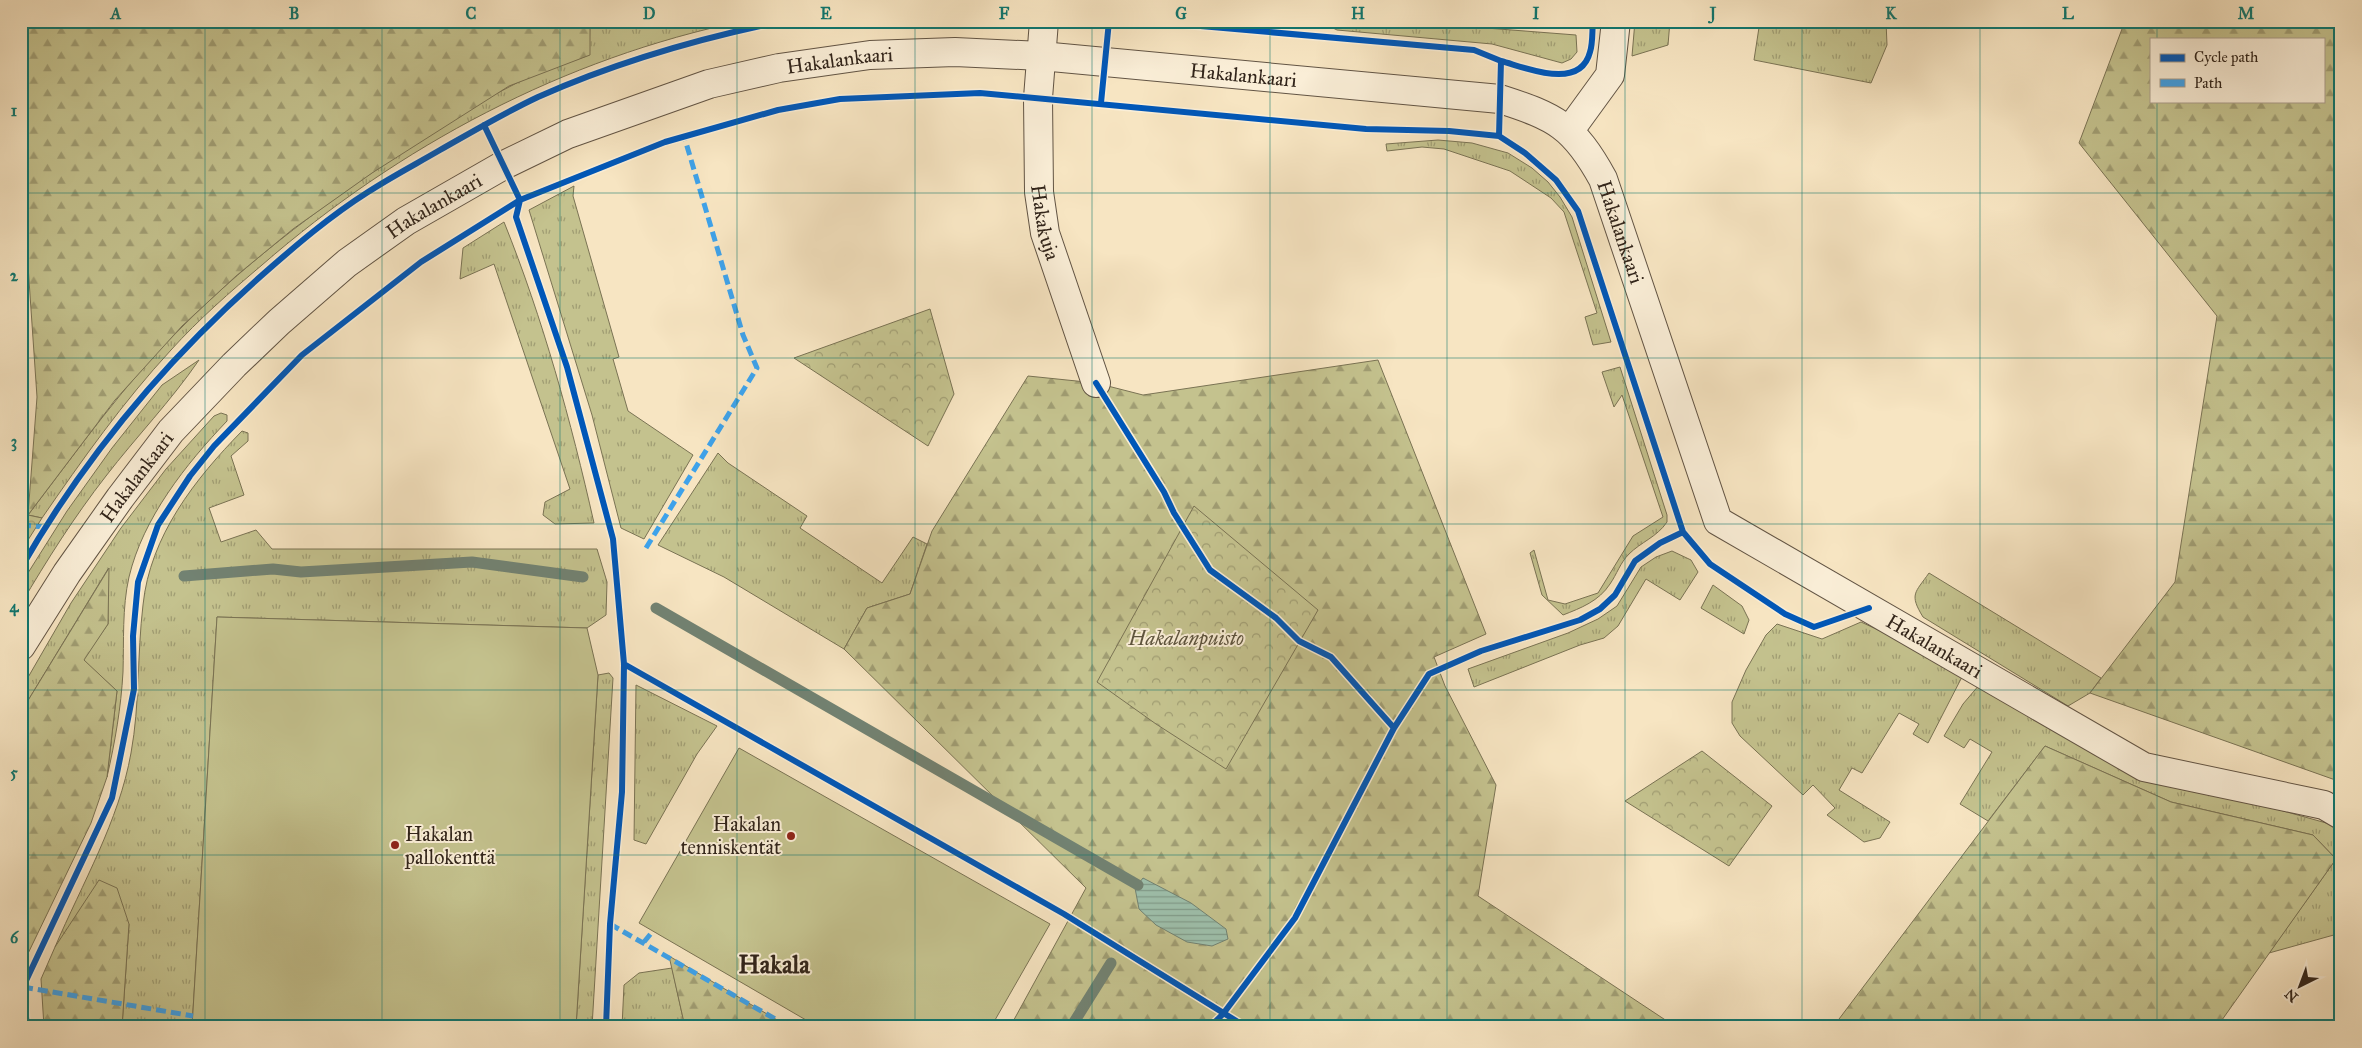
<svg xmlns="http://www.w3.org/2000/svg" width="2362" height="1048" font-family="'IM FELL Great Primer',serif">
	<defs>
		<pattern id="grass-tufts" width="24" height="20" patternUnits="userSpaceOnUse" patternTransform="scale(1.25)"><rect width="24" height="20" fill="#c4c28e"/><path d="M3 7l-1-3M5 7V3M7 7l1-3M15 17l-1-3M17 17v-4M19 17l1-3" fill="none" stroke="#a09d73"/></pattern>
		<pattern id="forest-firs" width="22" height="20" patternUnits="userSpaceOnUse" patternTransform="scale(1.25)"><rect width="22" height="20" fill="#c4c28e"/><path d="M5 1l3.5 6h-7zM16 11l3.5 6h-7z" fill="#a09d73"/></pattern>
		<pattern id="park-crowns" width="20" height="18" patternUnits="userSpaceOnUse" patternTransform="scale(1.25)"><rect width="20" height="18" fill="#c4c28e"/><path d="M2 6a3 3 0 1 1 6 0M12 15a3 3 0 1 1 6 0" fill="none" stroke="#a09d73"/></pattern>
		<pattern id="water-rules" width="6" height="5" patternUnits="userSpaceOnUse" patternTransform="scale(1.25)"><rect width="6" height="5" fill="#9ec0ac"/><path d="M0 2.5h6" fill="none" stroke="#819c8b"/></pattern>
	</defs>
	<rect width="100%" height="100%" fill="#f7e5c2"/>
	<filter id="stains"><feTurbulence type="fractalNoise" baseFrequency=".004" numOctaves="4"/><feColorMatrix values="0 0 0 0 .2 0 0 0 0 .09 0 0 0 0 .02 0 0 0 .5 -.17"/></filter>
	<radialGradient id="worn" r=".72"><stop offset=".6" stop-color="#630" stop-opacity="0"/><stop offset="1" stop-color="#630" stop-opacity=".3"/></radialGradient>
	<path fill="url(#grass-tufts)" stroke="#7a7354" d="M 590,21 L 743,21 C 564,58 399,146 262,265 C 230,292 199,319 171,350 C 123,402 82,460 42,518 L 28,515 C 78,450 125,382 184,325 C 253,256 331,199 412,146 C 444,126 475,104 509,87 C 534,73 563,65 589,55 Z
		M 1319,21 L 1396,21 L 1576,35 L 1577,52 L 1571,59 L 1562,63 L 1492,44 L 1337,30 Z
		M 1635,21 L 1670,21 L 1668,45 L 1632,56 Z
		M 1760,21 L 1886,21 L 1887,45 L 1871,83 L 1754,60 Z
		M 1438,140 L 1472,143 L 1508,153 L 1532,168 L 1548,182 L 1560,197 L 1572,217 L 1611,342 L 1593,345 L 1585,317 L 1597,313 L 1564,212 L 1551,198 L 1510,171 L 1444,149 L 1422,147 L 1387,151 L 1386,144 Z
		M 574,186 L 573,196 L 619,357 L 613,359 L 628,411 L 693,455 L 644,539 L 621,528 L 592,415 L 529,210 Z
		M 504,222 C 543,319 571,421 594,523 L 555,524 L 543,515 L 545,502 L 570,489 L 494,264 L 460,279 L 463,248 Z
		M 199,360 C 171,401 136,437 106,476 C 74,517 47,560 21,604 L 21,584 L 67,511 L 112,448 L 162,385 Z
		M 1620,367 L 1667,515 L 1667,522 C 1657,537 1641,542 1629,554 C 1620,563 1617,574 1610,584 C 1599,601 1581,608 1563,615 L 1542,595 L 1530,553 L 1534,550 L 1548,600 L 1565,604 L 1598,593 L 1633,536 L 1663,517 L 1622,395 L 1614,407 L 1602,372 Z
		M 221,413 L 227,415 L 227,421 C 186,464 143,518 129,577 C 122,608 124,641 123,672 C 121,708 115,742 107,777 L 117,691 L 83,660 L 108,624 L 108,569 L 21,712 L 23,686 L 71,603 L 121,528 L 166,469 L 214,416 Z
		M 242,431 L 248,433 L 248,441 L 231,456 L 244,495 L 209,508 L 221,542 L 256,530 L 272,549 L 597,549 L 607,582 L 606,615 L 587,628 L 217,617 L 192,1027 L 122,1027 L 129,924 L 55,947 C 82,884 119,821 131,753 C 140,704 137,655 143,605 C 150,536 195,479 242,431 Z
		M 718,453 L 728,463 L 807,516 L 800,528 L 882,583 L 913,537 L 927,544 L 910,594 L 867,608 L 844,649 L 724,577 L 658,545 Z
		M 1672,551 L 1691,560 L 1698,572 L 1680,600 L 1646,579 L 1618,626 L 1604,638 L 1580,645 L 1474,687 L 1468,669 L 1568,633 L 1598,619 L 1617,606 L 1641,567 L 1656,557 Z
		M 1929,573 L 2101,678 L 2090,693 L 2068,706 L 1923,617 C 1909,594 1915,593 1929,573 Z
		M 1713,585 L 1742,606 L 1749,620 L 1744,634 L 1701,608 Z
		M 1861,622 L 1902,641 L 1963,675 L 1928,743 L 1913,734 L 1919,724 L 1899,713 L 1862,773 L 1852,768 L 1839,790 L 1890,822 L 1880,838 L 1864,842 L 1827,815 L 1835,808 L 1813,785 L 1803,795 L 1740,736 L 1732,723 L 1732,702 L 1746,670 L 1766,635 L 1777,624 L 1822,639 Z
		M 609,673 L 613,678 L 592,1027 L 576,1027 L 598,675 Z
		M 1980,684 L 2093,754 L 2141,778 L 2185,790 L 2262,805 L 2337,826 L 2341,828 L 2341,933 L 2269,953 L 2336,859 L 2313,835 L 2171,802 L 2045,746 L 1988,821 L 1960,804 L 1992,752 L 1970,739 L 1964,748 L 1944,736 L 1963,704 Z
		M 636,685 L 717,726 L 697,754 L 646,844 L 634,840 Z
		M 672,968 L 685,1027 L 622,1027 L 624,985 L 639,973 Z"/>
	<path fill="url(#forest-firs)" stroke="#7a7354" fill-rule="evenodd" d="M 21,21 L 590,21 L 590,55 L 509,86 L 372,173 L 293,229 L 236,276 L 182,326 L 115,400 L 28,515 L 37,397 L 21,163 Z
		M 2125,21 L 2341,21 L 2341,782 L 2090,693 L 2175,582 L 2217,316 L 2079,143 ZM 2151,39 L 2323,39 L 2323,101 L 2151,101 Z
		M 1378,360 L 1486,634 L 1434,657 L 1445,686 L 1496,785 L 1478,896 L 1676,1027 L 1010,1027 L 1086,888 L 844,649 L 867,608 L 910,594 L 932,531 L 1028,376 L 1096,383 L 1143,395 Z
		M 109,568 L 108,624 L 84,660 L 117,691 L 107,777 L 91,823 L 21,968 L 21,712 Z
		M 2045,746 L 2171,802 L 2313,835 L 2336,859 L 2217,1027 L 1833,1027 Z
		M 99,880 L 117,888 L 129,924 L 122,1027 L 44,1027 L 41,979 L 55,947 Z
		M 669,956 L 789,1027 L 685,1027 Z"/>
	<path fill="url(#park-crowns)" stroke="#7a7354" d="M 930,309 L 954,394 L 928,446 L 794,358 Z
		M 1194,506 L 1318,610 L 1226,769 L 1156,724 L 1097,682 Z
		M 28,515 L 42,518 L 21,551 L 21,516 Z
		M 1702,751 L 1772,806 L 1729,866 L 1625,801 Z"/>
	<path fill="#c4c28e" stroke="#7a7354" d="M 217,617 L 587,628 L 598,675 L 576,1027 L 192,1027 Z
		M 739,748 L 1050,924 L 991,1027 L 818,1027 L 639,923 Z"/>
	<path fill="url(#water-rules)" stroke="#728272" d="M 1143,878 L 1191,903 L 1226,929 L 1228,939 L 1212,946 L 1187,942 L 1156,925 L 1139,909 L 1135,888 Z"/>
	<g fill="none" stroke-linecap="round" stroke-linejoin="round">
		<path stroke="#728272" stroke-width="11" d="M 184,576 L 273,569 L 301,572 L 472,562 L 583,577
			M 656,608 L 1138,885
			M 1071,1027 L 1111,963"/>
		<g stroke="#625444" stroke-width="30">
			<g id="minor">
				<path id="s1" d="M 1044,21 L 1038,98 L 1039,192 L 1045,233 L 1096,383"/>
				<path d="M 1570,130 L 1610,75 L 1616,21"/>
				<path id="s2" d="M 21,646 L 67,573 L 120,498 L 171,431 L 234,365 L 279,322 L 347,263 L 406,221 L 502,166 L 568,134 L 709,84 L 779,68 L 870,55 L 955,52 L 1041,56 L 1500,99 C 1556,117 1574,126 1603,179 L 1718,521 L 2144,767 L 2324,805 L 2341,815"/>
			</g>
		</g>
		<use href="#minor" stroke="#faeed7" stroke-width="28"/>
		<path stroke="#3ea2ea" stroke-width="5" stroke-dasharray="10 5" stroke-linecap="butt" d="M 21,525 L 45,527
			M 646,548 L 757,368 L 743,335 L 684,136
			M 610,924 L 789,1027
			M 644,942 L 653,931
			M 23,987 L 193,1016"/>
		<g stroke="#faeed7" stroke-width="9">
			<path id="cycleway" d="M 1143,21 L 1474,50 L 1501,61 L 1499,136
				M 1501,61 C 1527,68 1580,91 1590,52 C 1593,43 1592,31 1593,21
				M 1101,103 L 1109,21
				M 484,125 L 520,200 L 516,217 L 567,367 L 613,539 L 624,664 L 622,792 L 610,924 L 606,1027
				M 1096,383 L 1164,492 L 1174,513 L 1210,570 L 1276,618 L 1299,641 L 1331,657 L 1394,728
				M 21,568 C 84,458 166,360 261,276 C 295,246 330,216 368,192 C 391,177 416,164 440,150 C 472,132 504,113 538,97 C 617,62 700,38 784,21
				M 624,664 L 1064,914 L 1246,1027
				M 27,1027 L 23,987 L 112,798 L 134,689 L 133,636 L 138,582 L 158,525 L 190,476 L 214,446 L 302,355 L 421,262 L 520,200 L 665,142 L 778,110 L 840,99 L 980,93 L 1366,129 L 1449,131 L 1499,136 L 1525,153 L 1556,180 L 1578,211 L 1683,532 L 1710,564 L 1785,614 L 1814,627 L 1869,608
				M 1210,1027 L 1223,1014 L 1295,918 L 1394,728 L 1429,674 L 1481,651 L 1580,620 L 1600,609 L 1615,595 L 1635,561 L 1660,543 L 1683,532"/>
		</g>
		<use href="#cycleway" stroke="#0057b8" stroke-width="6"/>
	</g>
	<path fill="none" stroke="#0f766e" stroke-width="1" stroke-opacity="0.55" d="M 205,21 L 205,1027M 382,21 L 382,1027M 560,21 L 560,1027M 737,21 L 737,1027M 915,21 L 915,1027M 1092,21 L 1092,1027M 1270,21 L 1270,1027M 1447,21 L 1447,1027M 1625,21 L 1625,1027M 1802,21 L 1802,1027M 1980,21 L 1980,1027M 2157,21 L 2157,39M 2157,101 L 2157,1027M 21,193 L 2341,193M 21,358 L 2341,358M 21,524 L 2341,524M 21,690 L 2341,690M 21,855 L 2341,855"/>
	<g fill="#8f2418" stroke="#faeed7" stroke-width="2">
		<circle cx="791" cy="836" r="5"/>
		<circle cx="395" cy="845" r="5"/>
	</g>
	<g text-anchor="middle" stroke-width="4" stroke-linejoin="round" paint-order="stroke">
		<g font-size="20" fill="#31241a" stroke="#faeed7">
			<text dy="7" stroke="none"><textPath href="#s2" startOffset="1045">Hakalankaari</textPath></text>
			<text dy="7" stroke="none"><textPath href="#s2" startOffset="1450">Hakalankaari</textPath></text>
			<text dy="7" stroke="none"><textPath href="#s2" startOffset="610">Hakalankaari</textPath></text>
			<text dy="7" stroke="none"><textPath href="#s1" startOffset="202">Hakakuja</textPath></text>
			<text dy="7" stroke="none"><textPath href="#s2" startOffset="1899">Hakalankaari</textPath></text>
			<text dy="7" stroke="none"><textPath href="#s2" startOffset="205">Hakalankaari</textPath></text>
			<text dy="7" stroke="none"><textPath href="#s2" startOffset="2454">Hakalankaari</textPath></text>
		</g>
		<g font-size="20" font-style="italic" fill="#5d533d" stroke="#faeed7">
			<text x="1186" y="645">Hakalanpuisto</text>
		</g>
		<g font-size="20" fill="#31241a" stroke="#faeed7" text-anchor="end">
			<text x="781" y="831">Hakalan<tspan x="781" dy="23">tenniskentät</tspan></text>
			<text x="405" y="841" text-anchor="start">Hakalan<tspan x="405" dy="23">pallokenttä</tspan></text>
		</g>
		<g font-size="25" font-weight="bold" fill="#31241a" stroke="#faeed7">
			<text x="774" y="973">Hakala</text>
		</g>
	</g>
	<rect width="2362" height="1048" fill="none" stroke="#f7e5c2" stroke-width="55"/>
	<rect x="2150" y="38" width="175" height="65" fill="#faeed7" stroke="#aa9d8b"/>
	<rect x="2160" y="54" width="25" height="8" fill="#0057b8" stroke="#aa9d8b"/>
	<text x="2194" y="62" font-size="15" fill="#31241a">Cycle path</text>
	<rect x="2160" y="79" width="25" height="8" fill="#3ea2ea" stroke="#aa9d8b"/>
	<text x="2194" y="88" font-size="15" fill="#31241a">Path</text>
	<g transform="translate(2300 986) rotate(222)" stroke="#faeed7" stroke-width="4" paint-order="stroke">
	<path d="M0-4L9 19L0 12L-9 19Z" fill="#31241a"/>
	<text y="-8" font-size="14" font-weight="bold" text-anchor="middle" fill="#31241a">N</text>
	</g>
	<rect x="28" y="28" width="2306" height="992" fill="none" stroke="#0f766e" stroke-width="2"/>
	<g font-size="16" text-anchor="middle" font-weight="bold" fill="#0f766e">
		<text x="116" y="19">A</text>
		<text x="294" y="19">B</text>
		<text x="471" y="19">C</text>
		<text x="649" y="19">D</text>
		<text x="826" y="19">E</text>
		<text x="1004" y="19">F</text>
		<text x="1181" y="19">G</text>
		<text x="1358" y="19">H</text>
		<text x="1536" y="19">I</text>
		<text x="1713" y="19">J</text>
		<text x="1891" y="19">K</text>
		<text x="2068" y="19">L</text>
		<text x="2246" y="19">M</text>
		<text x="14" y="116">1</text>
		<text x="14" y="281">2</text>
		<text x="14" y="447">3</text>
		<text x="14" y="612">4</text>
		<text x="14" y="778">5</text>
		<text x="14" y="943">6</text>
	</g>
	<rect width="100%" height="100%" filter="url(#stains)"/>
	<rect width="100%" height="100%" fill="url(#worn)"/>
</svg>
